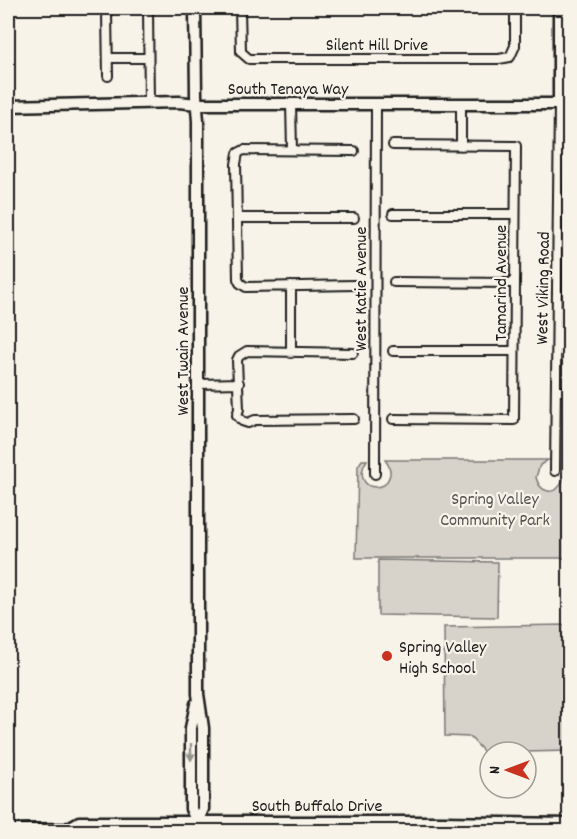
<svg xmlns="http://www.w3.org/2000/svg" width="577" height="839" font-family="Dekko,sans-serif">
	<rect width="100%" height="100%" fill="#f7f3e8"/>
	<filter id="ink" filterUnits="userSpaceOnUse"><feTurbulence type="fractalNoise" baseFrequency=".0167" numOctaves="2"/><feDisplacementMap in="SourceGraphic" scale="12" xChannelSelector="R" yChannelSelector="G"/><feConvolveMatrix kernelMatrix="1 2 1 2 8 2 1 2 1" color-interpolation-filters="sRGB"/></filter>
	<g filter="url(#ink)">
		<path fill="#d7d3cb" stroke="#7a7874" stroke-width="1.5" d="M 362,460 L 367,460 C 356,475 365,493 384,485 C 392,476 392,469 385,460 L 548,460 L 540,465 L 536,477 C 541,499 565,495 565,468 L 569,468 L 569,558 L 356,558 L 358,466 Z
			M 378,560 L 498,562 L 497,617 L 378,615 Z
			M 568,625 L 569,751 L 485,753 L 470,737 L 445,736 L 444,627 Z"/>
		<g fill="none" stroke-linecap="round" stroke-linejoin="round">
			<g stroke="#1c1c1c" stroke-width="12">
				<path id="street" d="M 148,8 L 149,103
					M 240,8 L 241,52 L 249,59 L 499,59 L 510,57 L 515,46 L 515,8
					M 107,13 L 108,76
					M 108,58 L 148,58
					M 291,104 L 292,150
					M 393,145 L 516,146 L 514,420 L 393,419
					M 461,146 L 461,104
					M 354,151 L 244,150 L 238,153 L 236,164 L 238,279 L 240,283 L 246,287 L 355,285
					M 393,214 L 515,214
					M 238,218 L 354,218
					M 394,282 L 515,283
					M 393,351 L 514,351
					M 291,353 L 291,286
					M 353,353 L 247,351 L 239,356 L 237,360 L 239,409 L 237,415 L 242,421 L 248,423 L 255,420 L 354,419
					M 199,384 L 239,383
					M 556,391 L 570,391
					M 555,471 L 559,104
					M 375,474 L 376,104
					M 375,822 L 375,832"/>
			</g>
			<g stroke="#1c1c1c" stroke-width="15">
				<path id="secondary" d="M 195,8 L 196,95 L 198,121 L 198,694 L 203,728 L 203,809 L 197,822 L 197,832
					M 559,8 L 559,104
					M 8,106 L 179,102 L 197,104 L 570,104
					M 196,704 L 191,728 L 191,809 L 197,822
					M 67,829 L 79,822 L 443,822 L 570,824
					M 8,830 L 67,829 L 71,832"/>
			</g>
			<use href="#street" stroke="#f7f3e8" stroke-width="8"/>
			<use href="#secondary" stroke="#f7f3e8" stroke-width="10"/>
		</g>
		<defs><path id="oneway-solid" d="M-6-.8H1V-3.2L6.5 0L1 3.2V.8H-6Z" transform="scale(1.5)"/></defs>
		<use fill="#94928c" href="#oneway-solid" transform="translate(191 752) rotate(90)"/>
	</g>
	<circle fill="#c8321e" stroke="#f7f3e8" stroke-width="2" cx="387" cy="656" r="6"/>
	<g text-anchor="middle" stroke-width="4.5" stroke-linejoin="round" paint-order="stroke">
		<g font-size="18" fill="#1c1c1c" stroke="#f7f3e8">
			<text x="377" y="50">Silent Hill Drive</text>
			<text x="288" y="94">South Tenaya Way</text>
			<text transform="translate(500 283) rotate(-90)" y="6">Tamarind Avenue</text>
			<text transform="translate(542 288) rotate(-89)" y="6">West Viking Road</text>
			<text transform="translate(360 289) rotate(-90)" y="6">West Katie Avenue</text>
			<text transform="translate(182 351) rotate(-90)" y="6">West Twain Avenue</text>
			<text x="317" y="811">South Buffalo Drive</text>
		</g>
		<g font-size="18" fill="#545351" stroke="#f7f3e8">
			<text x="495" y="504">Spring Valley<tspan x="495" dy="21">Community Park</tspan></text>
		</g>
		<g font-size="18" fill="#1c1c1c" stroke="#f7f3e8" text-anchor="start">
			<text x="399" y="652">Spring Valley<tspan x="399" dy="21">High School</tspan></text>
		</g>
	</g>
	<rect width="577" height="839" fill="none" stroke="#f7f3e8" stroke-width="30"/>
	<rect x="15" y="15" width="547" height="809" fill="none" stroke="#1c1c1c" stroke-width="2" filter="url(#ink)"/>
	<g transform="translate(508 770) rotate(270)"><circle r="28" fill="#f7f3e8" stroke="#9f9d96" stroke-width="1.5"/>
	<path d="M0-4.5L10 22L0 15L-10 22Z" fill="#c8321e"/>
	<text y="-9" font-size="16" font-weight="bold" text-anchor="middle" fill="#1c1c1c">N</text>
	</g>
</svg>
